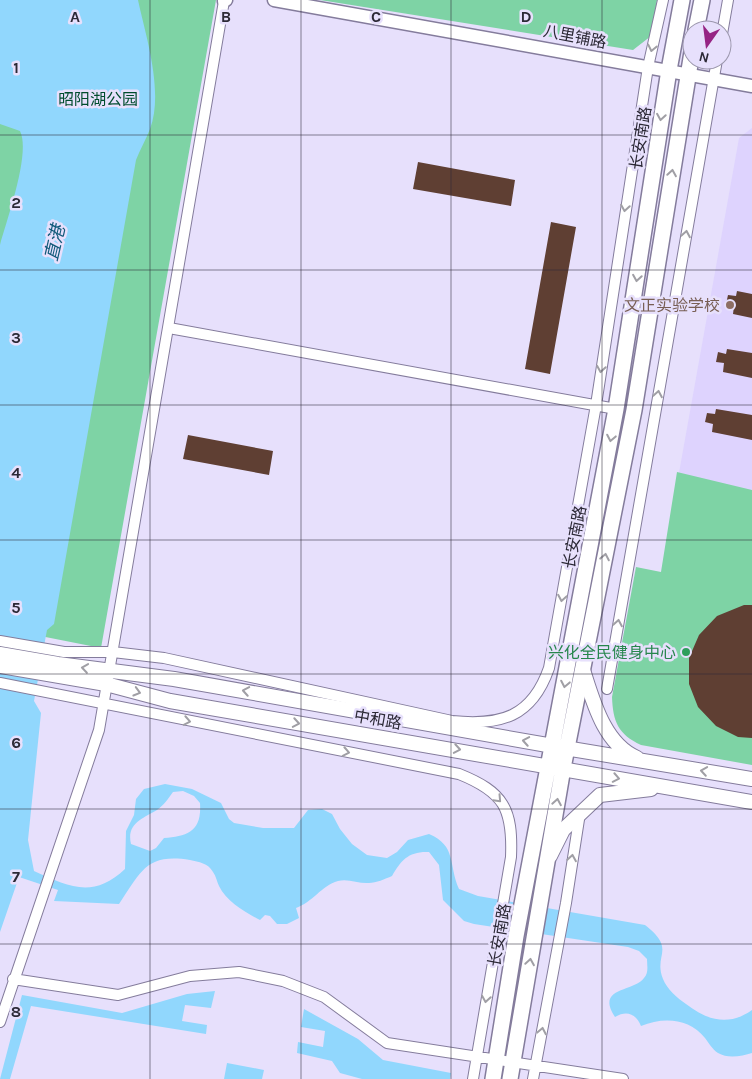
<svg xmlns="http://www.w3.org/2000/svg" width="752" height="1079" font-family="Karla,'Noto Sans SC',sans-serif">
	<rect width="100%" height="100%" fill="#e7e0fc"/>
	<path fill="#ded3fe" d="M 752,128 L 752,595 L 661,573 L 739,138 Z"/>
	<path fill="#7ed3a5" d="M 0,0 L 216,0 L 101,648 L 0,628 Z
		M 320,0 L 657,0 L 651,36 L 633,50 Z
		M 677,472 L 752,490 L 752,765 L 641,745 C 618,734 613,722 612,697 L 636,567 L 661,572 Z"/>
	<path fill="#91d7fd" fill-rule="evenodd" d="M 0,0 L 138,0 C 146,37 164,92 150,129 C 146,139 140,150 136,160 L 54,624 L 47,630 L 34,701 L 41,713 L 28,840 L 34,871 C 69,887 93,899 125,869 L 126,831 L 134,815 L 136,799 L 144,789 L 165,784 L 192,789 L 221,803 L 229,819 L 234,823 L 263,828 L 294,828 L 308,810 L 322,809 L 332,814 L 340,829 L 352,844 L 367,855 L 387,858 L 397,852 L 408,840 L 429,834 C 457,846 448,864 459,889 L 478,896 L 645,925 C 677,950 653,954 663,979 C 667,989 677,998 686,1004 C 707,1020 728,1027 752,1010 L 752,1053 C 742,1056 728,1059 718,1053 C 712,1049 709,1043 705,1038 C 689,1018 663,1017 641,1026 C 636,1014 627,1010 615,1017 C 595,987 634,992 644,978 C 649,973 647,965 647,959 L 639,951 L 628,947 L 474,924 L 464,921 L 443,900 L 439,865 L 429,852 C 409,851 401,860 392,876 C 385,879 376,883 369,883 C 359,884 348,878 338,881 C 321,886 313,902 296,908 L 299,918 L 287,924 L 277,924 L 270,916 L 265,915 L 260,920 C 246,913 226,901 219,886 C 217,882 216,876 213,872 C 208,863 199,862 190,860 C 146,853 141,872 119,904 L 54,901 L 58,890 L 19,877 L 0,932 L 0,245 C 7,219 31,153 20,131 L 0,124 ZM 183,791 L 194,796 L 200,803 C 202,832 187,836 164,838 L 156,848 L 150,851 L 131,844 C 126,823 144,818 157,810 C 164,805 168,799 173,792 Z
		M 215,991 L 211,1008 L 185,1005 L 182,1021 L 207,1025 L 206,1034 L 31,1006 L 10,1079 L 0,1079 L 22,995 L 122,1013 L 187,994 Z
		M 304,1009 L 358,1039 L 383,1060 L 451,1073 L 450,1079 L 362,1079 L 340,1073 L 332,1061 L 297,1053 L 298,1042 L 323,1047 L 325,1031 L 301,1027 Z
		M 227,1063 L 264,1070 L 262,1079 L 224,1079 Z"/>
	<path fill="#5f3f33" d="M 418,162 L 515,180 L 511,206 L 413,189 Z
		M 551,222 L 576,227 L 550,374 L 525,369 Z
		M 737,291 L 752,294 L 752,318 L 733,314 L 734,306 L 726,304 L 728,295 L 736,296 Z
		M 727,349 L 752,353 L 752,378 L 723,372 L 724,363 L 716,362 L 718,352 L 726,354 Z
		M 716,409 L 752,415 L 752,440 L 712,432 L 713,424 L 705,422 L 707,413 L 715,414 Z
		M 188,435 L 273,451 L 269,475 L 183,459 Z
		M 744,605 L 752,605 L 752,738 L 738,737 L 716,726 L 698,707 L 689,684 L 689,658 L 699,635 L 717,616 Z"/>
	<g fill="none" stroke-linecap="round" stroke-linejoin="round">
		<g stroke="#847c9c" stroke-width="12">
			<path id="minor" d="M 722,34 L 728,0
				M 169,328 L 616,409
				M 0,641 L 64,652 L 113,652 L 164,658 L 452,721 C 501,726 532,717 549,668 L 596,405 L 648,67 L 663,0
				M 0,683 L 459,774 C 504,792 513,809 511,857 L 473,1079
				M 607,689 L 717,60
				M 13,979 L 118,995 L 190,976 L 239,972 L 283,981 L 324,997 L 387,1043 L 623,1079
				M 0,1022 L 99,730 L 224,1
				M 533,1079 L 566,903 L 580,813"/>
		</g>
		<g stroke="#847c9c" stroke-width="15">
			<path id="tertiary" d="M 274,0 L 752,86
				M 224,1 L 226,0"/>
		</g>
		<g stroke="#847c9c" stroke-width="16">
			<path id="secondary" d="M 0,654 L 58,664 L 174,679 L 553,746 L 752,779
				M 0,666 L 106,684 L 170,701 L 752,802
				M 583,670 C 593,701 604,744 637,758
				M 550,856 L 563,830 L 600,795 L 651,789"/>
		</g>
		<g stroke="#847c9c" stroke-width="18">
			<path id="primary" d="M 696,30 L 702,0
				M 493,1079 L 516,936 L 616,409 L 669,70 L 682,0
				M 510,1079 L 563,768 L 634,410 L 692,52"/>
		</g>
		<use href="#minor" stroke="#fff" stroke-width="10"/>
		<use href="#tertiary" stroke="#fff" stroke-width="12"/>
		<use href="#secondary" stroke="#fff" stroke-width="14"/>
		<use href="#primary" stroke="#fff" stroke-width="15"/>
	</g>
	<defs><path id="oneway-chevron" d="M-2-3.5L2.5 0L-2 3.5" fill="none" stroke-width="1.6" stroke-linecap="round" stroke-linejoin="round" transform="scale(1.25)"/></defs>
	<g stroke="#a09fa5">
		<use href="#oneway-chevron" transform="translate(652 48) rotate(102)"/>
		<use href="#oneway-chevron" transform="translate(661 117) rotate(99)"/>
		<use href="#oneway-chevron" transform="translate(672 173) rotate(-81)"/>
		<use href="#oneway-chevron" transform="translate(625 208) rotate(99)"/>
		<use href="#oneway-chevron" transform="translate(686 234) rotate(-80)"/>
		<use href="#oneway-chevron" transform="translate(637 278) rotate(99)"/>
		<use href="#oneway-chevron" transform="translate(601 369) rotate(99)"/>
		<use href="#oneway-chevron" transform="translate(658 394) rotate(-80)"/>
		<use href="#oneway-chevron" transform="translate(611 438) rotate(101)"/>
		<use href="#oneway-chevron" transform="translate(605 557) rotate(-79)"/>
		<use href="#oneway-chevron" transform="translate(562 598) rotate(100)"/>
		<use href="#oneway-chevron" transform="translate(618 623) rotate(-80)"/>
		<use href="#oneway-chevron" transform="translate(85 668) rotate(-172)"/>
		<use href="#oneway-chevron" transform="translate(565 684) rotate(101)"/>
		<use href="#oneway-chevron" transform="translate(246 691) rotate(-170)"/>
		<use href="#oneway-chevron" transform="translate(137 692) rotate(16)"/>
		<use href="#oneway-chevron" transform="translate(187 721) rotate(11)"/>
		<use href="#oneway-chevron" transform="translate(296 723) rotate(10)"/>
		<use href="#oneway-chevron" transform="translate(526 741) rotate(-170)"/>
		<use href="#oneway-chevron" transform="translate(457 749) rotate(10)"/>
		<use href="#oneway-chevron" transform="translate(346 752) rotate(11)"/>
		<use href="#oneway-chevron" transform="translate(704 771) rotate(-171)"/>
		<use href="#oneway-chevron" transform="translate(616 778) rotate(11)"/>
		<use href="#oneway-chevron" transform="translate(498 799) rotate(47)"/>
		<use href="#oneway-chevron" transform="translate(557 802) rotate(-80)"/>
		<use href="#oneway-chevron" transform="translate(572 858) rotate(-81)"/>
		<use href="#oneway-chevron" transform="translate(530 962) rotate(-81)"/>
		<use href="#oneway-chevron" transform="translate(486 999) rotate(99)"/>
		<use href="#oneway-chevron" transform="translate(542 1031) rotate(-79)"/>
	</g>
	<path fill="none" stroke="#2c2936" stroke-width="1" stroke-opacity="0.55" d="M 150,0 L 150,1079M 301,0 L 301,1079M 451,0 L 451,1079M 602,0 L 602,1079M 0,135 L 752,135M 0,270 L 752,270M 0,405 L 752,405M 0,540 L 752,540M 0,674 L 752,674M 0,809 L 752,809M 0,944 L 752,944"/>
	<circle fill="#8d6e63" stroke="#e7e0fc" stroke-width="2" cx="730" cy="305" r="5"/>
	<circle fill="#2e9e5b" stroke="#e7e0fc" stroke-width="2" cx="686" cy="652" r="5"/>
	<g text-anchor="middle" stroke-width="5" stroke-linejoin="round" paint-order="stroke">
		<g font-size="16" fill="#2c2936" stroke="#e7e0fc">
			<text transform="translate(575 36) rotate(11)" y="6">八里铺路</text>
			<text transform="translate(640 138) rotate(-81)" y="6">长安南路</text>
			<text transform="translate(574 537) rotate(-79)" y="6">长安南路</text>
			<text transform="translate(378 719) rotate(10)" y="6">中和路</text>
			<text transform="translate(499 935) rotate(-80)" y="6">长安南路</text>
		</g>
		<g font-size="16" fill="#004c2e" stroke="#e7e0fc">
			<text x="98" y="105">昭阳湖公园</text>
		</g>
		<g font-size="16" fill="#785e54" stroke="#e7e0fc" text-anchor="end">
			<text x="720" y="311">文正实验学校</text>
		</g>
		<g font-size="16" fill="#27864d" stroke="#e7e0fc" text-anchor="end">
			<text x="676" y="658">兴化全民健身中心</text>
		</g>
		<g font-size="18" font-style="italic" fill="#125a7a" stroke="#e7e0fc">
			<text transform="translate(55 243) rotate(-77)" y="6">直港</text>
		</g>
	</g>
	<g font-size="16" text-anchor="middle" font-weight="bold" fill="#2c2936" stroke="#e7e0fc" stroke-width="5" stroke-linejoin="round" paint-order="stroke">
		<text x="75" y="22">A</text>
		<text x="226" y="22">B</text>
		<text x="376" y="22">C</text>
		<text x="526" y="22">D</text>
		<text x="16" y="73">1</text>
		<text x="16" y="208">2</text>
		<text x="16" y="343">3</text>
		<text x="16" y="478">4</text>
		<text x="16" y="613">5</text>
		<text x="16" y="748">6</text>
		<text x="16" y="882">7</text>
		<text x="16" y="1017">8</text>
	</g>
	<g transform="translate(707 45) rotate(194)"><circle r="24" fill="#e7e0fc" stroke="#9c97ad"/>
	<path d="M0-4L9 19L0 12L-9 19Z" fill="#962584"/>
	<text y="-8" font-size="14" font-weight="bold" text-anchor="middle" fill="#2c2936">N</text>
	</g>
</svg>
